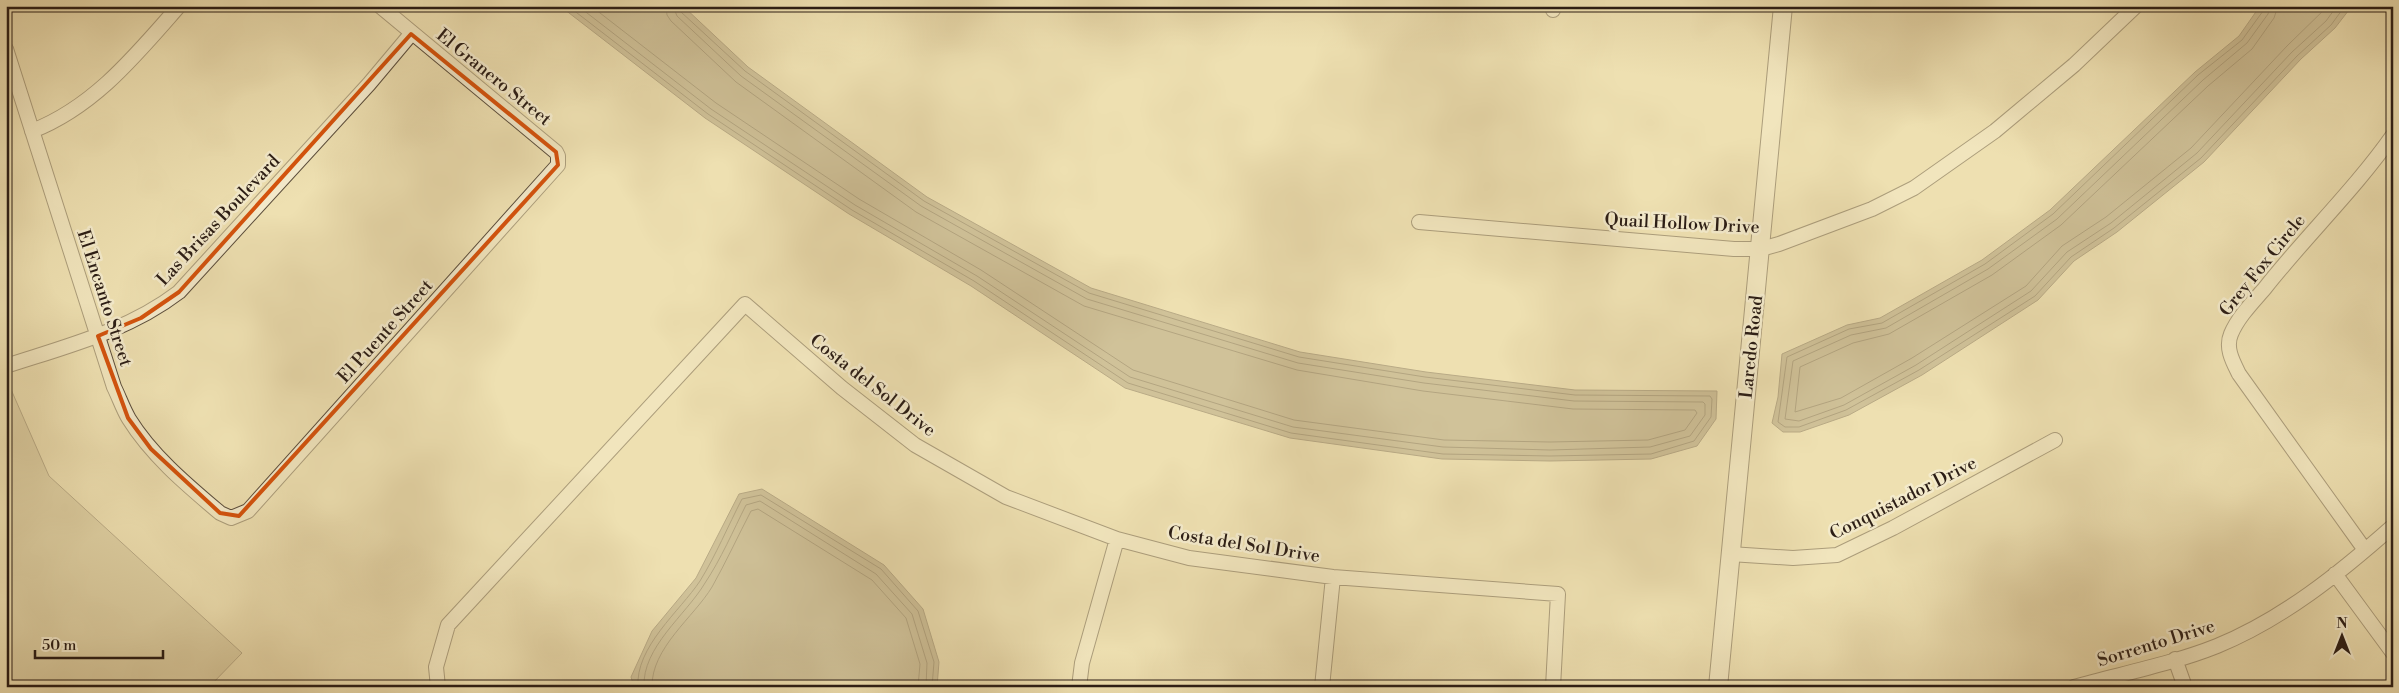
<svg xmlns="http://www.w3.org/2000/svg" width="2399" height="693" font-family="'Libre Bodoni',serif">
	<rect width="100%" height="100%" fill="#eee0b1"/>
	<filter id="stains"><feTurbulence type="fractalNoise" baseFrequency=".004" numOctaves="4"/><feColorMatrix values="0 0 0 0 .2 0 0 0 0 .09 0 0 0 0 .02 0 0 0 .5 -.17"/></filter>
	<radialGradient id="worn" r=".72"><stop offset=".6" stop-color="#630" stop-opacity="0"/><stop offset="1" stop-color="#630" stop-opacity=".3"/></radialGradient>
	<path fill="#cdbf96" stroke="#7c6e56" d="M 6,378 L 49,476 L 242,653 L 209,687 L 6,687 Z"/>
	<path fill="#ac9e7c" stroke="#786a53" d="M 560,6 L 683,6 L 748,67 L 927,197 L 1091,288 L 1300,352 L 1426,372 L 1575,390 L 1717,391 L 1716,419 L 1697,446 L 1651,459 L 1550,461 L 1442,459 L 1290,438 L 1125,388 L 971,286 L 849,214 L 705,118 Z
		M 2260,6 L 2352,6 L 2335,28 L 2301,59 L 2204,162 L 2117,232 L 2074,261 L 2038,300 L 1922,375 L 1849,415 L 1800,432 L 1783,432 L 1772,423 L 1778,397 L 1782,354 L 1847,325 L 1880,318 L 1982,260 L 2050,210 L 2195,72 L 2239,36 Z
		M 762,489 L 884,565 L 923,609 L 939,662 L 937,687 L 634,687 L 631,677 L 652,631 L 696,578 L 739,494 Z"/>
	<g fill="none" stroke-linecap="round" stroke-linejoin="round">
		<path stroke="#6c5e48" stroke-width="1" d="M 568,6 L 708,114 L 852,210 L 974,281 L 1128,383 L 1291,433 L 1443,454 L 1550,456 L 1651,454 L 1694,441 L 1711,417 L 1712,399 L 1710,396 L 1575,395 L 1425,377 L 1299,357 L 1089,293 L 924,201 L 745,71 L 681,12 L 680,6
			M 578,6 L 711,109 L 855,205 L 977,276 L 1130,377 L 1293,427 L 1443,447 L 1550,450 L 1650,447 L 1690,436 L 1705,415 L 1705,404 L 1703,402 L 1574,401 L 1424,383 L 1298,363 L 1087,299 L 921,206 L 741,76 L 677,16 L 673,6
			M 591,6 L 716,103 L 859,199 L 981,270 L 1133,370 L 1294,420 L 1444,440 L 1550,442 L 1648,440 L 1685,430 L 1697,413 L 1695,410 L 1573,409 L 1423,391 L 1297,370 L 1084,306 L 916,212 L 736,82 L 671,21 L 667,15 L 666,6
			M 2264,6 L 2263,11 L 2242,40 L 2198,75 L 2053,214 L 1985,264 L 1882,323 L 1849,329 L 1787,357 L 1778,422 L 1785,427 L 1799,427 L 1846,410 L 1919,370 L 2035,296 L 2071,257 L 2114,228 L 2201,158 L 2297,56 L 2331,25 L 2345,6
			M 2270,6 L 2268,14 L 2247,43 L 2203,80 L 2057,219 L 1988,269 L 1886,328 L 1851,335 L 1793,361 L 1785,419 L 1799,421 L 1844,405 L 1916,365 L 2031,291 L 2067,252 L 2111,223 L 2197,153 L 2292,52 L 2326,21 L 2337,6
			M 2278,6 L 2274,18 L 2252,49 L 2208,86 L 2061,225 L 1992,275 L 1889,334 L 1853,343 L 1800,367 L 1795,412 L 1841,398 L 1912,358 L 2026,286 L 2062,246 L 2106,217 L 2191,148 L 2287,46 L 2328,6
			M 638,687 C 635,647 680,611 700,581 C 716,555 728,526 742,499 L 761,495 L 881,569 L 918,611 L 934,662 L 932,687
			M 644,687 C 642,647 686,615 705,583 C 721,559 733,531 746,505 L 760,501 L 876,574 L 912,614 L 927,663 L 926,687
			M 652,687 C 651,648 694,617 712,587 C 726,562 738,536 751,511 L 758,509 L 872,580 L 906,618 L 920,664 L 918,687"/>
		<g stroke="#5c4e3c" stroke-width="16">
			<path id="minor" d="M 1553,10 L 1553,6
				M 6,49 L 114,387 C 119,397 123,409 129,419 C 152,456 187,485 220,513 L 231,518 L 248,511 L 558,165 L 558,156 L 556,152 L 380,6
				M 32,131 C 94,107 136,55 179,6
				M 1419,222 L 1734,249 L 1761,249 L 1779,244 L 1872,209 L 1914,188 L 1995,131 L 2074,65 L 2136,6
				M 6,366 C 67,346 128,331 179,292 L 369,84 L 411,34
				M 2365,550 L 2239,374 C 2233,362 2225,348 2231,334 C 2238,317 2253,302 2265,288 C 2306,236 2355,189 2393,135
				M 1730,554 L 1793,558 L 1837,555 L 1893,528 L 2055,440
				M 2335,574 L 2393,653
				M 2175,659 L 2185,687
				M 438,687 L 436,667 L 448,625 L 745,304 L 842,388 L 915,445 L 1006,497 L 1117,539 L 1189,558 L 1333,577 L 1558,594 L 1553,687
				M 1079,687 L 1082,663 L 1117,539
				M 1322,687 L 1333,577
				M 2074,687 C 2120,674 2172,664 2217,646 C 2283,619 2340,573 2393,526"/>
		</g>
		<g stroke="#5c4e3c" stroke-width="20">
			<path id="tertiary" d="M 1718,687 L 1783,6"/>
		</g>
		<use href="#minor" stroke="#f4ebcc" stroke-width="14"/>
		<use href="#tertiary" stroke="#f4ebcc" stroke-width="18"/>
	</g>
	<path d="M0 0H2399V693H0ZM 411,34 L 556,152 L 558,165 L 239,516 L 220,513 L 151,449 L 128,418 L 98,336 L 141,318 L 179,292 Z" fill="#eee0b1" fill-opacity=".55" fill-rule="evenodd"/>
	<path fill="none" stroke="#d5530d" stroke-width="4" stroke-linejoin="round" d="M 411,34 L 556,152 L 558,165 L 239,516 L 220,513 L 151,449 L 128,418 L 98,336 L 141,318 L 179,292 Z"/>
	<g text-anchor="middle" stroke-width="5" stroke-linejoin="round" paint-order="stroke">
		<g font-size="18" fill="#2b1d15" stroke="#f4ebcc">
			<text transform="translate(494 77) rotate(39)" y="6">El Granero Street</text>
			<text transform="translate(218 220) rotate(-47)" y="6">Las Brisas Boulevard</text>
			<text transform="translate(1682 223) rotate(3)" y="6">Quail Hollow Drive</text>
			<text transform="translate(2262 265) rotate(-51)" y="6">Grey Fox Circle</text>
			<text transform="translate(105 298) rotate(72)" y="6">El Encanto Street</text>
			<text transform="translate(385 331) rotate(-48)" y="6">El Puente Street</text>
			<text transform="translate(1751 347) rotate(-84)" y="6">Laredo Road</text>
			<text transform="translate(873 385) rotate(38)" y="6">Costa del Sol Drive</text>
			<text transform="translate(1903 498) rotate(-27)" y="6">Conquistador Drive</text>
			<text transform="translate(1244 544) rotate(9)" y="6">Costa del Sol Drive</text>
			<text transform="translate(2156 643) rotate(-17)" y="6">Sorrento Drive</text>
		</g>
	</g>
	<rect width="2399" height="693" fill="none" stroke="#eee0b1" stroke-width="25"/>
	<rect x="8" y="8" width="2384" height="678" fill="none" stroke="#2b1d15" stroke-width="2.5"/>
	<rect x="12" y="12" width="2374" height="668" fill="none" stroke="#2b1d15"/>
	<g transform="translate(2342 636)" stroke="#f4ebcc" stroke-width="4" paint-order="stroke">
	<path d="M0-4L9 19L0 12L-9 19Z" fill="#2b1d15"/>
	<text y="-8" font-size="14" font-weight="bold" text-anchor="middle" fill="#2b1d15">N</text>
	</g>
	<path d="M35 650v8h128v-8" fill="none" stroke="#2b1d15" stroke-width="2.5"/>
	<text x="42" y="650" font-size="15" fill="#2b1d15" stroke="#f4ebcc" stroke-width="4" paint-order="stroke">50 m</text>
	<rect width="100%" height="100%" filter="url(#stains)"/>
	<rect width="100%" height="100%" fill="url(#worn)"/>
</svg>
